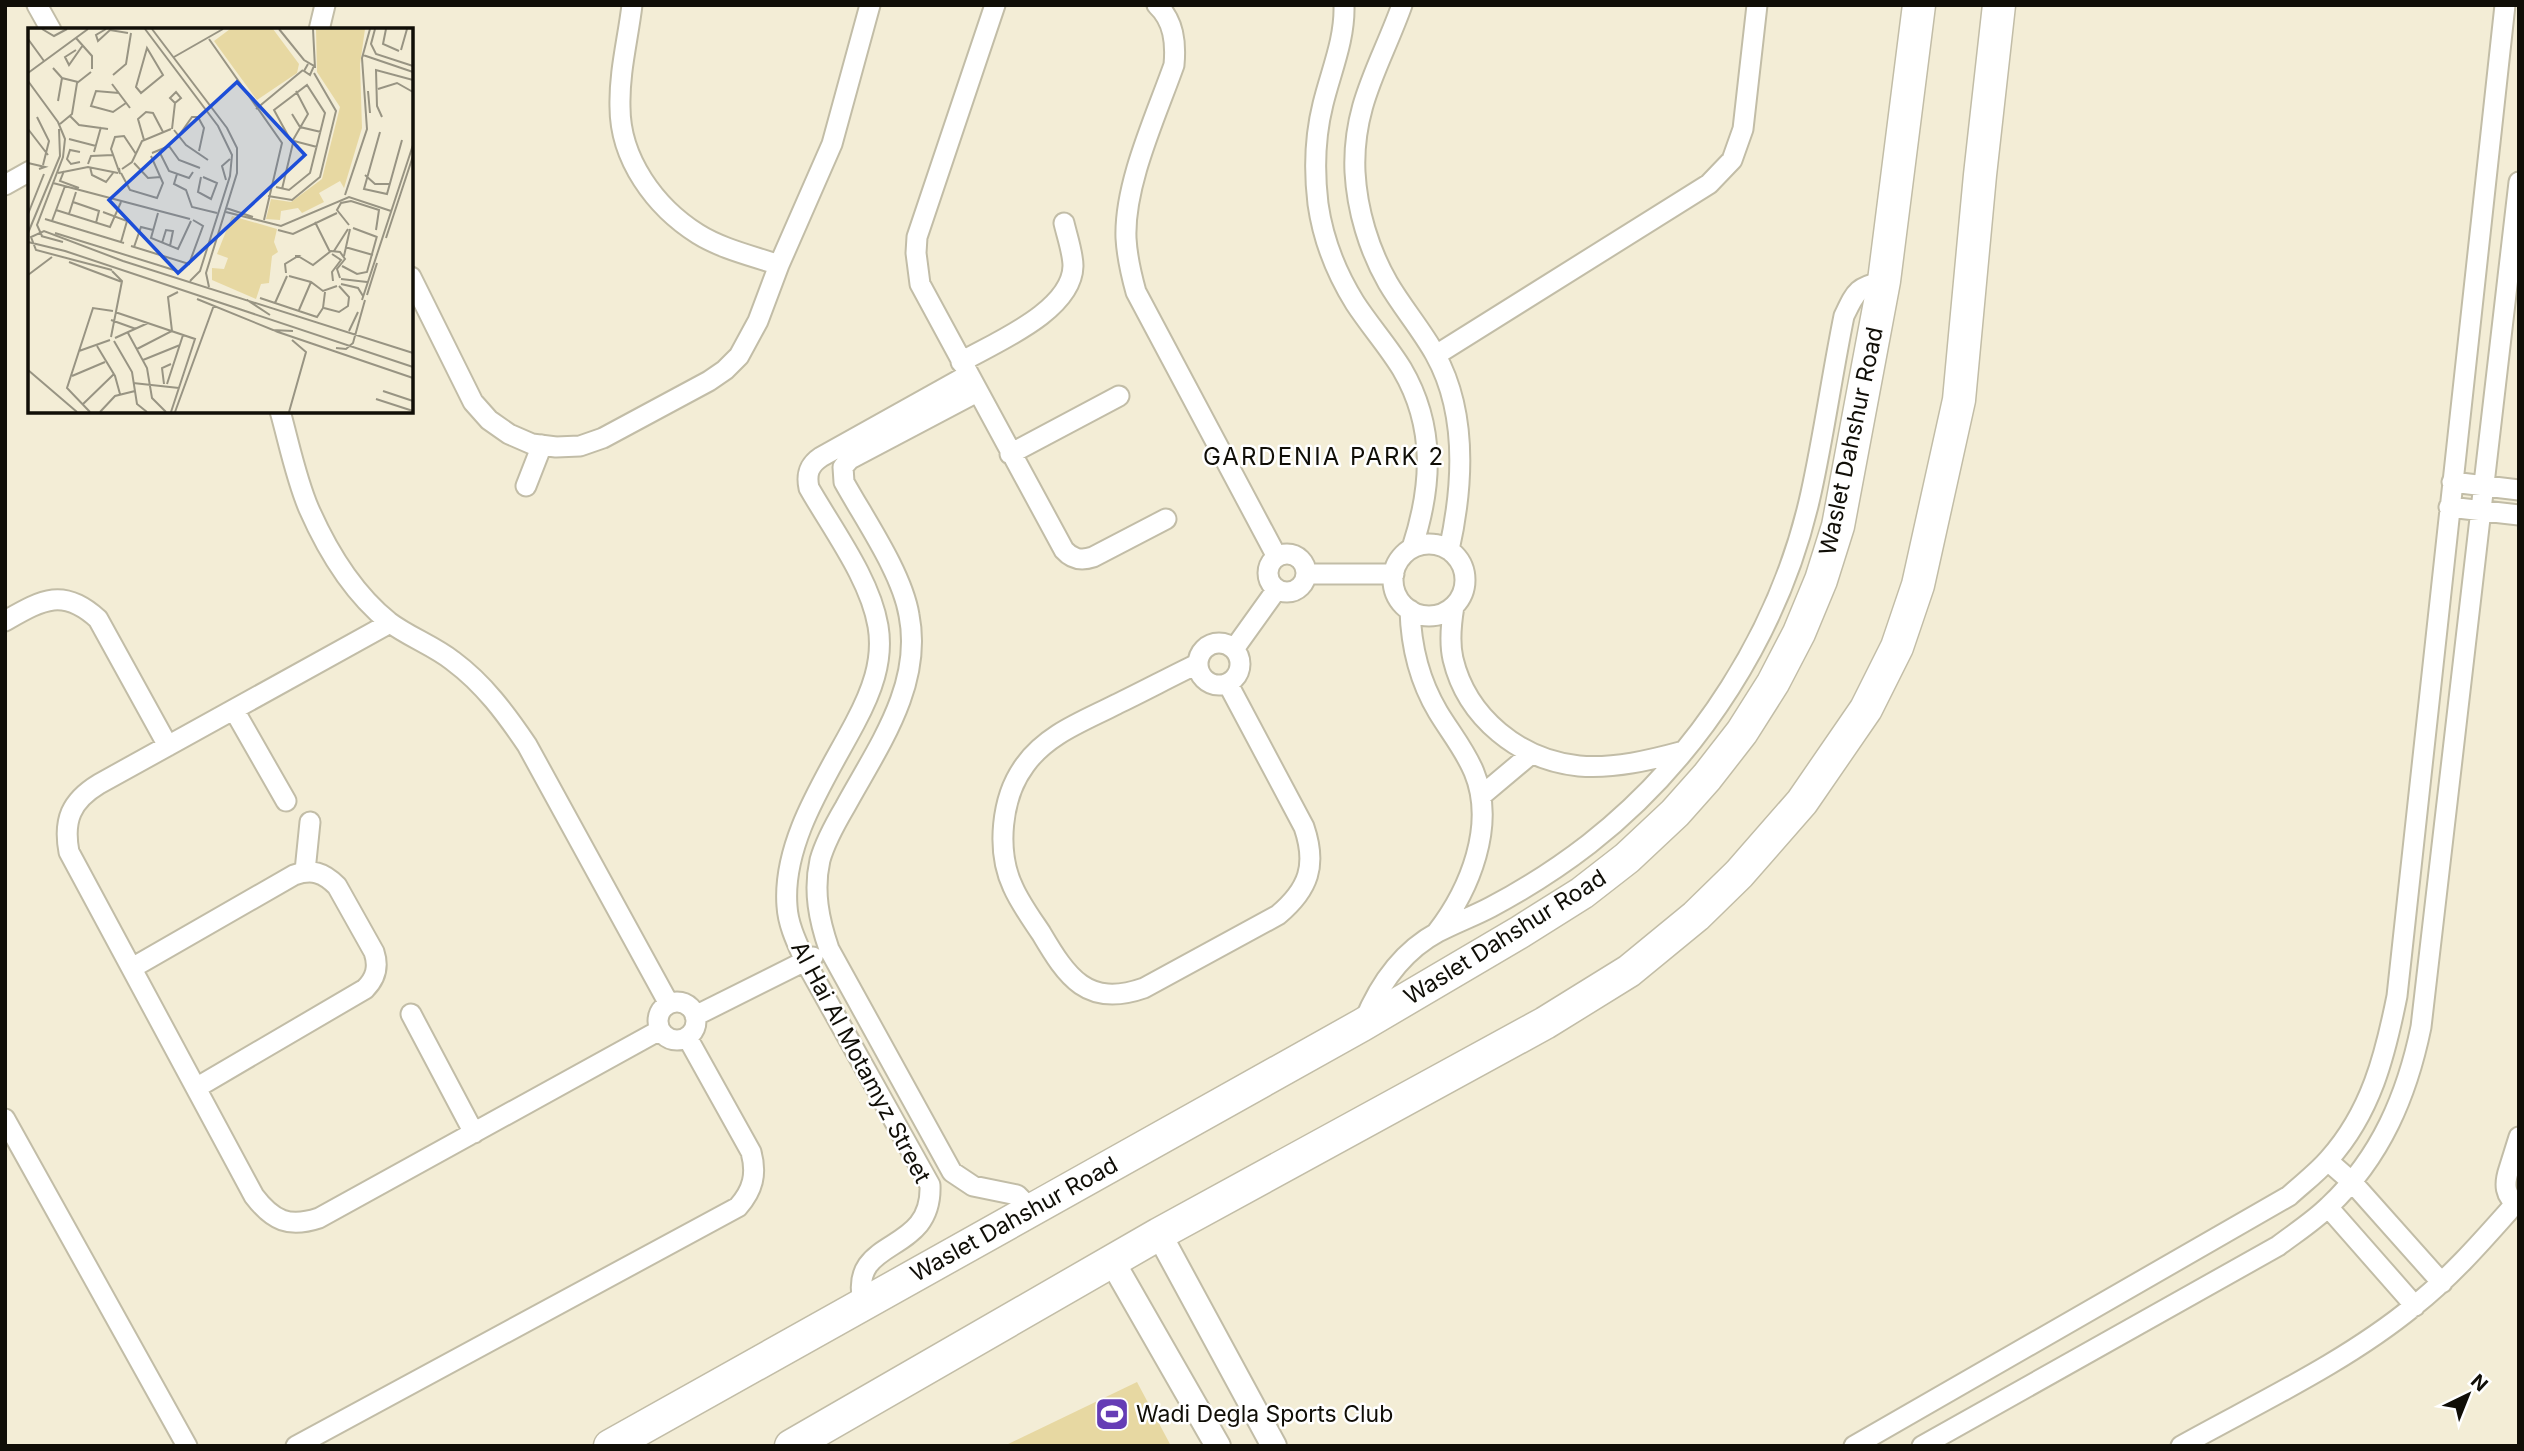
<svg xmlns="http://www.w3.org/2000/svg" width="2524" height="1451" font-family="Inter,sans-serif">
	<rect width="100%" height="100%" fill="#f3edd6"/>
	<path fill="#e7d8a2" d="M 1137,1382 L 1171,1446 L 1004,1446 Z"/>
	<g fill="none" stroke-linecap="round" stroke-linejoin="round">
		<g stroke="#c2bda7" stroke-width="23">
			<path id="minor" d="M 37,5 L 51,30
				M 632,5 C 628,39 619,72 620,107 C 620,159 655,207 698,234 C 722,249 753,256 779,265
				M 995,5 L 917,237 L 916,253 L 920,284 L 1064,550 C 1072,559 1081,561 1093,557 L 1166,519
				M 1157,5 C 1174,21 1176,43 1174,65 C 1156,116 1124,184 1126,238 C 1127,257 1131,274 1136,292 L 1277,557
				M 1344,5 C 1345,40 1331,71 1323,104 C 1315,136 1314,171 1318,204 C 1323,239 1337,274 1355,303 C 1370,326 1388,346 1402,369 C 1436,427 1432,487 1412,548
				M 1402,5 C 1381,64 1352,105 1355,172 C 1357,210 1369,250 1388,283 C 1402,307 1421,329 1435,354 C 1468,413 1463,487 1449,550
				M 319,30 L 325,5
				M 5,185 L 30,171
				M 411,277 L 473,402 L 489,420 L 509,434 L 532,444 L 556,447 L 580,446 L 603,438 L 709,381 L 725,370 L 739,356 L 758,321 L 779,265 L 832,144 L 870,5
				M 1436,355 L 1709,184 L 1732,160 L 1743,129 L 1757,5
				M 961,362 C 996,342 1072,311 1073,266 C 1073,253 1067,236 1064,223
				M 977,392 L 850,459 L 843,467 L 844,482 C 865,520 902,573 909,615 C 923,686 877,748 845,807 C 835,824 825,842 820,860 C 813,891 819,920 829,949 L 952,1172 L 973,1186 L 1017,1195 L 1031,1209
				M 280,411 C 289,443 296,479 309,509 C 327,550 353,593 389,622 C 409,637 434,646 453,661 C 484,684 506,714 527,745 L 669,1004
				M 1010,454 L 1119,396
				M 2452,482 L 2519,490
				M 526,486 L 542,445
				M 2449,507 L 2519,515
				M1393 580a36 36 0 1 1 72 0a36 36 0 1 1-72 0Z
				M1268 573a19 19 0 1 1 38 0a19 19 0 1 1-38 0Z
				M 1306,574 L 1394,574
				M 1454,606 C 1451,624 1449,642 1453,659 C 1467,718 1520,760 1579,766 C 1614,769 1651,760 1684,751
				M 1410,610 C 1411,647 1419,680 1438,712 C 1450,732 1465,750 1474,772 C 1496,825 1470,889 1437,932
				M 5,621 C 42,600 63,587 98,619 L 168,746
				M 390,623 L 99,784 C 71,801 63,820 69,852 L 254,1196 C 273,1221 289,1228 319,1218 L 660,1030
				M1198 664a21 21 0 1 1 42 0a21 21 0 1 1-42 0Z
				M 1234,649 L 1277,589
				M 1197,664 C 1170,677 1144,691 1117,704 C 1084,721 1047,734 1025,765 C 1001,797 996,851 1013,887 C 1020,903 1031,918 1041,933 C 1067,977 1087,1008 1144,988 L 1278,915 C 1309,889 1317,865 1304,827 L 1228,684
				M 234,710 L 286,801
				M 1481,796 L 1531,754
				M 305,871 L 310,822
				M 132,968 L 294,875 C 312,869 323,872 337,886 L 374,952 C 379,967 376,978 365,989 L 196,1088
				M658 1021a19 19 0 1 1 38 0a19 19 0 1 1-38 0Z
				M 411,1014 L 474,1133
				M 695,1016 L 813,957
				M 1363,1024 C 1378,986 1401,952 1438,932 C 1455,923 1474,916 1491,907 C 1525,889 1558,868 1589,844 C 1699,758 1781,630 1811,493 C 1824,434 1832,375 1844,316 C 1856,291 1857,287 1884,281
				M 5,1119 L 187,1446
				M 2328,1161 L 2352,1182 L 2442,1283
				M 2519,1164 L 2509,1169 C 2504,1184 2504,1196 2519,1206
				M 2509,1169 L 2519,1137
				M 2328,1207 L 2415,1306
				M 863,1302 C 848,1235 933,1257 930,1185 L 805,961 C 797,943 788,925 787,906 C 782,842 826,778 855,723 C 871,693 884,661 878,626 C 870,579 833,530 809,488 C 806,474 809,465 821,457 L 968,375
				M 296,1446 L 738,1207 C 753,1190 757,1174 751,1152 L 687,1037
				M 1854,1446 L 2289,1196 C 2302,1184 2317,1173 2329,1159 C 2371,1112 2385,1056 2397,996 L 2505,5
				M 1922,1446 L 2278,1246 C 2295,1233 2314,1221 2329,1206 C 2381,1157 2407,1095 2421,1027 L 2519,182
				M 2181,1446 C 2258,1403 2346,1362 2414,1306 C 2452,1276 2483,1240 2515,1204"/>
		</g>
		<g stroke="#c2bda7" stroke-width="28">
			<path id="tertiary" d="M 1159,1234 L 1274,1446
				M 1112,1261 L 1218,1446"/>
		</g>
		<g stroke="#c2bda7" stroke-width="35">
			<path id="primary" d="M 610,1446 L 1362,1025 L 1520,932 L 1582,893 L 1627,858 L 1675,813 L 1707,777 L 1742,732 L 1773,683 L 1799,633 L 1821,580 L 1838,526 L 1884,281 L 1919,5
				M 791,1446 L 1159,1234 L 1545,1023 L 1629,971 L 1696,916 L 1739,874 L 1802,802 L 1866,709 L 1897,647 L 1918,585 L 1959,400 L 1980,175 L 1999,5"/>
		</g>
		<use href="#minor" stroke="#fff" stroke-width="19"/>
		<use href="#tertiary" stroke="#fff" stroke-width="24"/>
		<use href="#primary" stroke="#fff" stroke-width="32"/>
	</g>
	<defs>
		<g id="stadium-square" transform="scale(1.75)"><rect x="-9" y="-9" width="18" height="18" rx="4" fill="#653db5" stroke="#fff"/><path d="M0-5a6.5 5 0 1 0 0 10a6.5 5 0 1 0 0-10ZM-3.5-1.8h7v3.6h-7Z" fill="#fff"/></g>
	</defs>
	<g fill-rule="evenodd">
		<use href="#stadium-square" x="1112" y="1414"/>
	</g>
	<g text-anchor="middle" stroke-width="5" stroke-linejoin="round" paint-order="stroke">
		<g font-size="23" fill="#100e07" stroke="#fff">
			<text transform="translate(1851 441) rotate(-78)" y="8">Waslet Dahshur Road</text>
			<text transform="translate(1505 937) rotate(-32)" y="8">Waslet Dahshur Road</text>
			<text transform="translate(861 1062) rotate(62)" y="8">Al Hai Al Motamyz Street</text>
			<text transform="translate(1014 1219) rotate(-29)" y="8">Waslet Dahshur Road</text>
		</g>
		<g font-size="23" fill="#100e07" stroke="#fff" text-anchor="start">
			<text x="1136" y="1422">Wadi Degla Sports Club</text>
		</g>
		<g font-size="24" letter-spacing="2" fill="#100e07" stroke="#fff">
			<text x="1324" y="465">GARDENIA PARK 2</text>
		</g>
	</g>
	<g transform="translate(28 28)">
		<rect width="385" height="385" fill="#f3edd6"/>
		<path d="M 202,1 L 245,1 L 271,36 L 269,45 L 229,72 L 186,13 ZM 288,1 L 337,1 L 332,36 L 334,100 L 316,160 L 312,153 L 291,165 L 296,174 L 274,185 L 270,180 L 253,183 L 252,192 L 238,191 L 243,171 L 263,174 L 294,151 L 312,79 L 289,44 ZM 204,188 L 249,201 L 246,214 L 250,224 L 244,228 L 241,255 L 233,256 L 228,271 L 184,252 L 184,240 L 196,241 L 200,230 L 189,226 Z" fill="#e7d8a2"/>
		<path fill="none" stroke="#989483" stroke-width="2" d="M 14,1 L 26,8 L 39,1M 78,1 L 68,7 L 70,13 L 82,2 L 100,5M 117,1 L 190,98 L 204,127 L 202,148 L 172,243 L 162,253M 124,1 L 199,100 L 209,120 L 209,145 L 178,245 L 181,259M 251,1 L 276,32 L 286,38 L 282,47 L 276,43 L 280,36M 285,1 L 287,40M 347,1 L 343,16 L 348,26 L 385,38M 358,1 L 355,16 L 371,23M 48,10 L 64,28 L 64,41M 0,11 L 16,33M 181,11 L 254,115 L 236,192M 119,20 L 135,47 L 113,65 L 108,59 ZM 48,22 L 37,29 L 41,37 L 55,17M 373,22 L 379,1M 335,27 L 385,44M 146,29 L 195,1M 25,40 L 34,50 L 50,54M 0,45 L 60,1M 85,47 L 98,36 L 103,5M 0,53 L 30,94 L 37,111 L 35,129 L 9,197 L 14,208M 84,56 L 102,80M 350,61 L 369,55 L 385,64M 340,63 L 342,85M 91,65 L 68,63 L 63,78 L 85,84 L 98,75M 30,73 L 34,50M 228,81 L 275,42M 264,86 L 272,99 L 293,104M 42,88 L 51,97 L 80,101M 9,89 L 21,113 L 15,137M 354,89 L 349,78 L 348,42 L 385,52M 32,96 L 44,86 L 49,55 L 63,44M 0,101 L 20,127M 144,101 L 147,75 L 153,70 L 148,64 L 142,70 L 147,75M 146,102 L 158,117 L 180,132M 352,104 L 336,161 L 359,166 L 374,112M 152,106 L 164,89 L 170,89 L 176,100 L 171,123M 41,111 L 68,118M 116,112 L 110,91 L 118,84 L 125,85 L 135,104M 265,112 L 280,86 L 268,63M 266,113 L 289,119M 52,124 L 42,122 L 39,131 L 43,136 L 52,134M 66,124 L 73,99M 124,125 L 141,118 L 151,132 L 172,140M 132,125 L 141,143 L 161,150 L 165,144M 0,135 L 17,139 L 11,141M 106,135 L 120,150 L 133,149M 60,136 L 63,128 L 85,127M 62,139 L 64,147 L 78,154 L 85,145M 91,140 L 92,146 L 83,121 L 87,109 L 96,108 L 108,126M 94,141 L 104,134 L 114,113 L 143,101M 36,143 L 32,153 L 51,160M 30,145 L 60,139 L 90,145M 93,145 L 102,162 L 129,170 L 135,155 L 123,128M 149,146 L 146,156 L 158,162 L 164,179 L 189,185M 337,147 L 347,156 L 362,156M 173,149 L 170,164 L 183,171 L 189,155 L 175,149M 198,152 L 194,138 L 202,131M 25,155 L 162,191M 248,159 L 261,162 L 282,145 L 297,85 L 279,57 L 246,82 L 263,113M 254,161 L 265,115M 317,167 L 339,101 L 334,30 L 342,1M 240,168 L 264,172 L 292,149 L 308,83 L 286,45M 45,174 L 71,183 L 68,195M 198,180 L 225,189M 28,182 L 82,199 L 93,174M 75,184 L 99,193 L 93,214M 198,184 L 253,198 L 321,169 L 363,183M 130,185 L 123,210 L 150,221 L 163,193M 0,186 L 16,146M 41,186 L 48,164M 17,191 L 96,215M 24,193 L 37,158M 287,194 L 302,224M 321,197 L 309,182 L 313,175 L 323,173 L 351,182 L 348,202M 325,200 L 349,209M 250,202 L 265,206 L 309,185M 0,205 L 32,128 L 31,101M 27,205 L 146,242M 13,208 L 35,214M 358,210 L 385,128M 0,214 L 37,223 L 385,339M 134,215 L 138,202 L 145,203 L 142,218M 103,218 L 161,236 L 175,198 L 165,192M 106,219 L 113,199 L 125,202M 317,219 L 345,227M 306,223 L 320,201M 304,226 L 313,232 L 304,244 L 305,253M 270,228 L 285,237 L 303,223 L 312,224 L 317,231 L 309,241 L 312,250M 316,228 L 322,201M 41,234 L 94,254M 314,238 L 329,246 L 339,244 L 349,208M 84,242 L 8,222 L 3,209 L 16,203 L 95,233 L 385,325M 258,245 L 257,236 L 270,228 L 267,228M 0,247 L 24,229M 261,248 L 283,254 L 295,263 L 309,258M 313,251 L 339,254M 313,256 L 330,260 L 335,268M 339,267 L 349,235M 232,270 L 289,289 L 295,280 L 297,264M 169,271 L 250,304 L 385,350M 219,272 L 242,287M 334,272 L 385,117M 247,275 L 259,248M 296,280 L 311,284 L 320,278 L 321,269 L 311,258M 271,282 L 283,254M 87,284 L 167,311 L 143,384M 83,292 L 108,301M 244,302 L 265,303M 321,303 L 330,284M 100,305 L 119,340 L 124,370 L 138,384M 83,309 L 94,253 L 84,243M 87,310 L 120,295M 86,313 L 104,344 L 109,376 L 119,384M 69,318 L 87,348 L 92,366M 308,320 L 318,321 L 325,315 L 337,272M 109,321 L 144,303 L 140,269 L 150,264M 51,323 L 82,312M 115,332 L 152,317M 0,342 L 49,384M 44,348 L 77,334M 105,355 L 151,360M 136,356 L 134,340 L 143,336M 139,356 L 155,307M 355,363 L 385,373M 348,371 L 385,383M 54,377 L 86,346M 62,384 L 39,360 L 65,280 L 85,283M 72,384 L 87,368 L 107,363M 147,384 L 186,277M 261,384 L 278,324 L 264,312"/>
		<path fill="#1d4ed8" fill-opacity="0.15" stroke="#1d4ed8" stroke-width="3.5" d="M 209,54 L 277,127 L 150,245 L 81,172 Z"/>
		<rect width="385" height="385" fill="none" stroke="#100e07" stroke-width="3.5"/>
	</g>
	<rect width="2524" height="1451" fill="none" stroke="#100e07" stroke-width="14"/>
	<g transform="translate(2468 1395) rotate(43)" stroke="#ffffff" stroke-width="5" paint-order="stroke">
	<path d="M0-5L12 26L0 18L-12 26Z" fill="#100e07"/>
	<text y="-10" font-size="19" font-weight="bold" text-anchor="middle" fill="#100e07">N</text>
	</g>
</svg>
